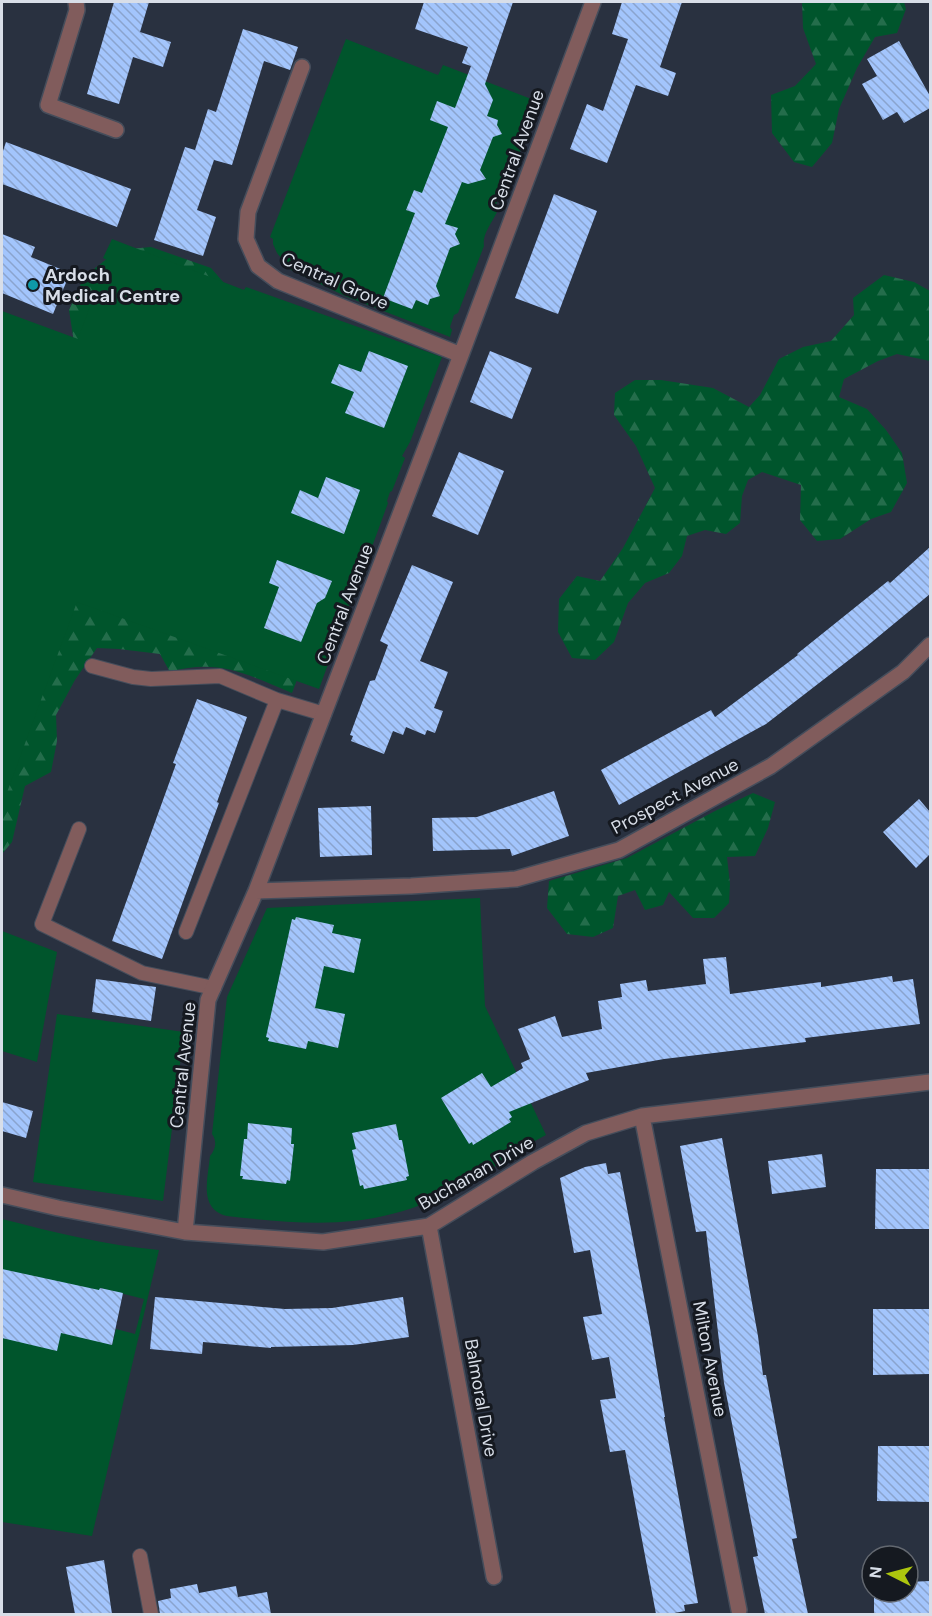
<svg xmlns="http://www.w3.org/2000/svg" width="932" height="1616" font-family="'DM Sans',sans-serif">
	<defs>
		<pattern id="forest-firs" width="22" height="20" patternUnits="userSpaceOnUse" patternTransform="scale(1.5)"><rect width="22" height="20" fill="#00552c"/><path d="M5 1l3.5 6h-7zM16 11l3.5 6h-7z" fill="#246d4b"/></pattern>
		<pattern id="building-back-hatch" width="6" height="6" patternUnits="userSpaceOnUse" patternTransform="scale(1.5)"><rect width="6" height="6" fill="#a3c5fc"/><path d="M-1 5l2 2M0 0l6 6M5-1l2 2" fill="none" stroke="#8aa4ce"/></pattern>
	</defs>
	<rect width="100%" height="100%" fill="#293140"/>
	<path fill="url(#forest-firs)" d="M 802,2 L 904,2 L 906,9 L 897,33 L 875,37 L 857,68 L 839,109 L 832,143 L 812,167 L 794,162 L 772,133 L 771,95 L 795,86 L 816,64 L 803,28 Z
		M 151,247 L 211,268 L 238,299 L 304,661 L 292,693 C 249,675 218,658 170,672 L 160,654 L 119,649 L 97,648 L 75,680 L 56,715 L 57,741 L 51,772 L 25,786 L 12,842 L 2,854 L 2,692 L 75,349 L 69,310 L 84,277 L 118,250 Z
		M 884,275 L 914,282 L 930,291 L 930,361 L 897,354 L 878,361 L 844,379 L 839,397 L 867,409 L 886,430 L 902,453 L 907,483 L 891,512 L 871,519 L 840,539 L 817,541 L 800,520 L 801,485 L 762,472 L 748,480 L 742,496 L 740,523 L 726,534 L 705,530 L 687,536 L 682,556 L 669,573 L 645,583 L 628,603 L 614,642 L 595,660 L 572,658 L 558,632 L 559,599 L 577,576 L 600,581 L 623,548 L 655,488 L 636,446 L 614,415 L 615,393 L 635,380 L 661,380 L 713,388 L 749,407 L 760,395 L 779,359 L 803,347 L 831,341 L 854,315 L 853,298 Z
		M 753,793 L 775,802 L 768,828 L 755,856 L 727,857 L 730,884 L 729,903 L 714,918 L 693,918 L 669,892 L 663,905 L 645,910 L 635,890 L 618,896 L 613,928 L 593,937 L 567,934 L 547,908 L 549,881 L 627,858 L 715,811 Z"/>
	<path fill="#00552c" fill-rule="evenodd" d="M 346,39 L 438,75 L 443,65 L 539,102 L 532,119 L 528,121 L 524,132 L 526,136 L 504,194 L 499,197 L 495,207 L 497,212 C 492,223 482,234 484,246 L 458,313 L 454,315 L 450,327 L 452,330 L 450,337 L 345,296 L 291,270 L 277,253 L 273,244 L 273,239 L 270,237 Z
		M 112,239 L 244,290 L 246,287 L 442,357 L 410,442 L 402,456 L 405,458 L 392,491 L 390,492 L 387,501 L 388,503 L 369,555 L 364,557 L 359,568 L 360,573 L 357,575 L 352,588 L 354,593 L 319,689 L 77,602 L 2,806 L 2,311 L 78,339 L 107,260 L 103,258 Z
		M 480,898 L 485,1006 L 546,1135 C 533,1142 519,1149 506,1158 C 495,1166 484,1175 472,1181 C 384,1230 324,1227 227,1216 C 198,1209 208,1178 210,1156 C 216,1149 217,1141 212,1134 L 227,997 L 267,908 Z
		M 2,931 L 57,952 L 37,1062 L 2,1051 Z
		M 57,1014 L 184,1032 L 163,1201 L 33,1182 Z
		M 2,1219 C 53,1232 105,1245 159,1250 L 92,1536 L 2,1522 ZM 100,1288 L 144,1299 L 135,1334 L 116,1329 L 112,1345 Z"/>
	<path fill="url(#building-back-hatch)" d="M 114,2 L 149,2 L 140,32 L 171,42 L 163,67 L 133,57 L 119,104 L 87,94 Z
		M 424,2 L 513,2 L 485,84 L 493,100 L 487,116 L 498,120 L 497,125 L 502,134 L 493,137 L 480,170 L 486,179 L 468,184 L 462,182 L 445,224 L 458,228 L 455,234 L 460,244 L 450,248 L 436,286 L 440,296 L 430,299 L 428,305 L 416,300 L 412,309 L 383,298 L 415,213 L 406,210 L 414,190 L 422,193 L 448,127 L 430,120 L 437,101 L 455,108 L 471,66 L 462,63 L 468,47 L 415,29 Z
		M 622,2 L 682,2 L 660,67 L 676,73 L 668,96 L 636,85 L 607,163 L 570,149 L 587,104 L 603,111 L 628,39 L 612,34 Z
		M 243,29 L 298,47 L 290,70 L 264,61 L 232,165 L 214,160 L 197,210 L 216,217 L 203,256 L 154,240 L 185,147 L 195,150 L 208,109 L 216,112 Z
		M 899,41 L 930,96 L 930,108 L 904,123 L 897,112 L 883,120 L 862,84 L 877,76 L 867,59 Z
		M 6,142 L 131,189 L 117,227 L 2,184 L 2,154 Z
		M 554,194 L 597,211 L 558,314 L 515,298 Z
		M 2,234 L 35,247 L 31,257 L 70,273 L 53,314 L 2,293 Z
		M 369,351 L 408,366 L 384,428 L 345,413 L 354,392 L 331,383 L 339,364 L 361,372 Z
		M 490,351 L 532,368 L 512,419 L 470,402 Z
		M 459,452 L 504,471 L 478,535 L 432,516 Z
		M 326,477 L 360,490 L 344,534 L 291,513 L 300,490 L 318,498 Z
		M 930,547 L 930,594 L 867,646 L 766,724 L 619,805 L 601,770 L 711,710 L 715,717 L 798,655 L 797,654 L 888,581 L 890,583 Z
		M 277,560 L 332,581 L 325,598 L 317,603 L 301,642 L 264,628 L 279,587 L 269,583 Z
		M 412,565 L 453,582 L 420,661 L 448,672 L 434,708 L 443,711 L 435,733 L 427,730 L 425,735 L 406,727 L 403,735 L 393,731 L 384,754 L 351,741 L 353,736 L 350,735 L 370,681 L 375,680 L 388,645 L 380,641 Z
		M 197,699 L 247,717 L 217,802 L 219,803 L 162,959 L 112,941 L 176,764 L 173,763 Z
		M 554,791 L 569,836 L 512,856 L 510,849 L 433,851 L 432,818 L 477,817 Z
		M 919,799 L 930,812 L 930,854 L 916,868 L 883,832 Z
		M 371,806 L 372,855 L 320,857 L 318,808 Z
		M 296,917 L 334,925 L 332,933 L 361,939 L 354,973 L 324,966 L 315,1008 L 345,1014 L 338,1048 L 308,1041 L 306,1049 L 268,1041 L 269,1038 L 266,1037 L 292,919 L 295,920 Z
		M 726,957 L 730,994 L 821,982 L 821,987 L 892,976 L 893,982 L 913,979 L 920,1024 L 805,1038 L 806,1042 L 664,1059 L 586,1073 L 589,1080 L 509,1112 L 512,1117 L 509,1119 L 511,1122 L 473,1145 L 472,1142 L 469,1144 L 441,1098 L 482,1073 L 491,1087 L 523,1068 L 521,1063 L 530,1059 L 518,1029 L 555,1016 L 562,1037 L 602,1029 L 598,1001 L 622,997 L 620,984 L 646,980 L 648,991 L 706,984 L 703,959 Z
		M 96,979 L 156,987 L 151,1021 L 92,1012 Z
		M 2,1102 L 33,1111 L 26,1138 L 2,1131 Z
		M 248,1123 L 292,1128 L 291,1144 L 294,1144 L 290,1181 L 287,1180 L 286,1184 L 242,1179 L 243,1176 L 240,1176 L 244,1139 L 247,1139 Z
		M 396,1124 L 399,1140 L 402,1140 L 409,1176 L 406,1177 L 407,1180 L 364,1189 L 363,1185 L 360,1186 L 352,1150 L 356,1149 L 352,1133 Z
		M 722,1138 L 758,1336 L 763,1375 L 766,1375 L 797,1538 L 792,1539 L 808,1614 L 765,1614 L 753,1557 L 758,1556 L 724,1383 L 706,1231 L 696,1232 L 680,1146 Z
		M 822,1154 L 826,1187 L 772,1194 L 768,1161 Z
		M 606,1163 L 608,1174 L 620,1172 L 650,1328 L 665,1417 L 664,1417 L 698,1603 L 684,1605 L 685,1611 L 669,1614 L 656,1614 L 625,1450 L 610,1452 L 600,1400 L 616,1398 L 609,1357 L 592,1360 L 583,1317 L 602,1314 L 590,1250 L 574,1253 L 560,1178 L 585,1167 Z
		M 876,1169 L 930,1169 L 930,1229 L 875,1229 Z
		M 2,1269 L 99,1290 L 100,1288 L 123,1293 L 112,1345 L 61,1333 L 57,1351 L 2,1338 Z
		M 155,1297 L 285,1309 L 332,1308 L 403,1297 L 409,1337 L 353,1345 L 271,1347 L 271,1348 L 203,1342 L 202,1354 L 150,1349 Z
		M 873,1309 L 930,1309 L 930,1374 L 873,1375 Z
		M 878,1446 L 930,1446 L 930,1502 L 877,1501 Z
		M 104,1560 L 112,1614 L 75,1614 L 66,1567 Z
		M 930,1581 L 930,1614 L 874,1614 L 874,1592 L 908,1592 L 908,1582 Z
		M 197,1584 L 199,1593 L 236,1586 L 238,1597 L 267,1592 L 271,1614 L 160,1614 L 158,1601 L 171,1598 L 170,1589 Z"/>
	<g fill="none" stroke-linecap="round" stroke-linejoin="round">
		<g stroke="#454d5b" stroke-width="16">
			<path id="lane" d="M 92,666 L 133,677 L 151,679 L 220,676 L 277,700 L 324,714
				M 79,829 L 42,924 L 142,973 L 214,988
				M 186,932 L 277,700
				M 140,1556 L 151,1614"/>
		</g>
		<g stroke="#454d5b" stroke-width="18">
			<path id="street" d="M 76,2 L 77,10 L 48,105 L 116,130
				M 302,67 L 248,212 L 246,239 L 258,266 L 278,281 L 461,355
				M 256,891 L 411,886 L 516,879 L 619,850 L 771,766 L 903,672 L 930,645
				M 642,1116 L 739,1610
				M 2,1195 L 58,1208 L 185,1232 L 323,1242 L 429,1226 L 533,1162 L 586,1133 L 642,1116 L 930,1082
				M 429,1226 L 494,1577
				M 185,1232 L 208,1000 L 256,891 L 461,355 L 593,2"/>
		</g>
		<use href="#lane" stroke="#815c5c" stroke-width="14"/>
		<use href="#street" stroke="#815c5c" stroke-width="15"/>
	</g>
	<circle fill="#0f9aa8" stroke="#151920" stroke-width="2" cx="33" cy="285" r="6"/>
	<g text-anchor="middle" stroke-width="6" stroke-linejoin="round" paint-order="stroke">
		<g font-size="18" fill="#d8dee8" stroke="#151920">
			<text transform="translate(517 150) rotate(-70)" y="6">Central Avenue</text>
			<text transform="translate(335 281) rotate(24)" y="6">Central Grove</text>
			<text transform="translate(345 604) rotate(-69)" y="6">Central Avenue</text>
			<text transform="translate(675 796) rotate(-28)" y="6">Prospect Avenue</text>
			<text transform="translate(183 1065) rotate(-84)" y="6">Central Avenue</text>
			<text transform="translate(476 1173) rotate(-30)" y="6">Buchanan Drive</text>
			<text transform="translate(710 1359) rotate(79)" y="6">Milton Avenue</text>
			<text transform="translate(481 1398) rotate(80)" y="6">Balmoral Drive</text>
		</g>
		<g font-size="18" font-weight="bold" fill="#d8dee8" stroke="#151920" text-anchor="start">
			<text x="45" y="281">Ardoch<tspan x="45" dy="21">Medical Centre</tspan></text>
		</g>
	</g>
	<rect width="932" height="1616" fill="none" stroke="#d8dee8" stroke-width="6"/>
	<g transform="translate(890 1574) rotate(276)"><circle r="28" fill="#151920" stroke="#636870" stroke-width="1.5"/>
	<path d="M0-4.5L10 22L0 15L-10 22Z" fill="#adc60e"/>
	<text y="-9" font-size="16" font-weight="bold" text-anchor="middle" fill="#d8dee8">N</text>
	</g>
</svg>
